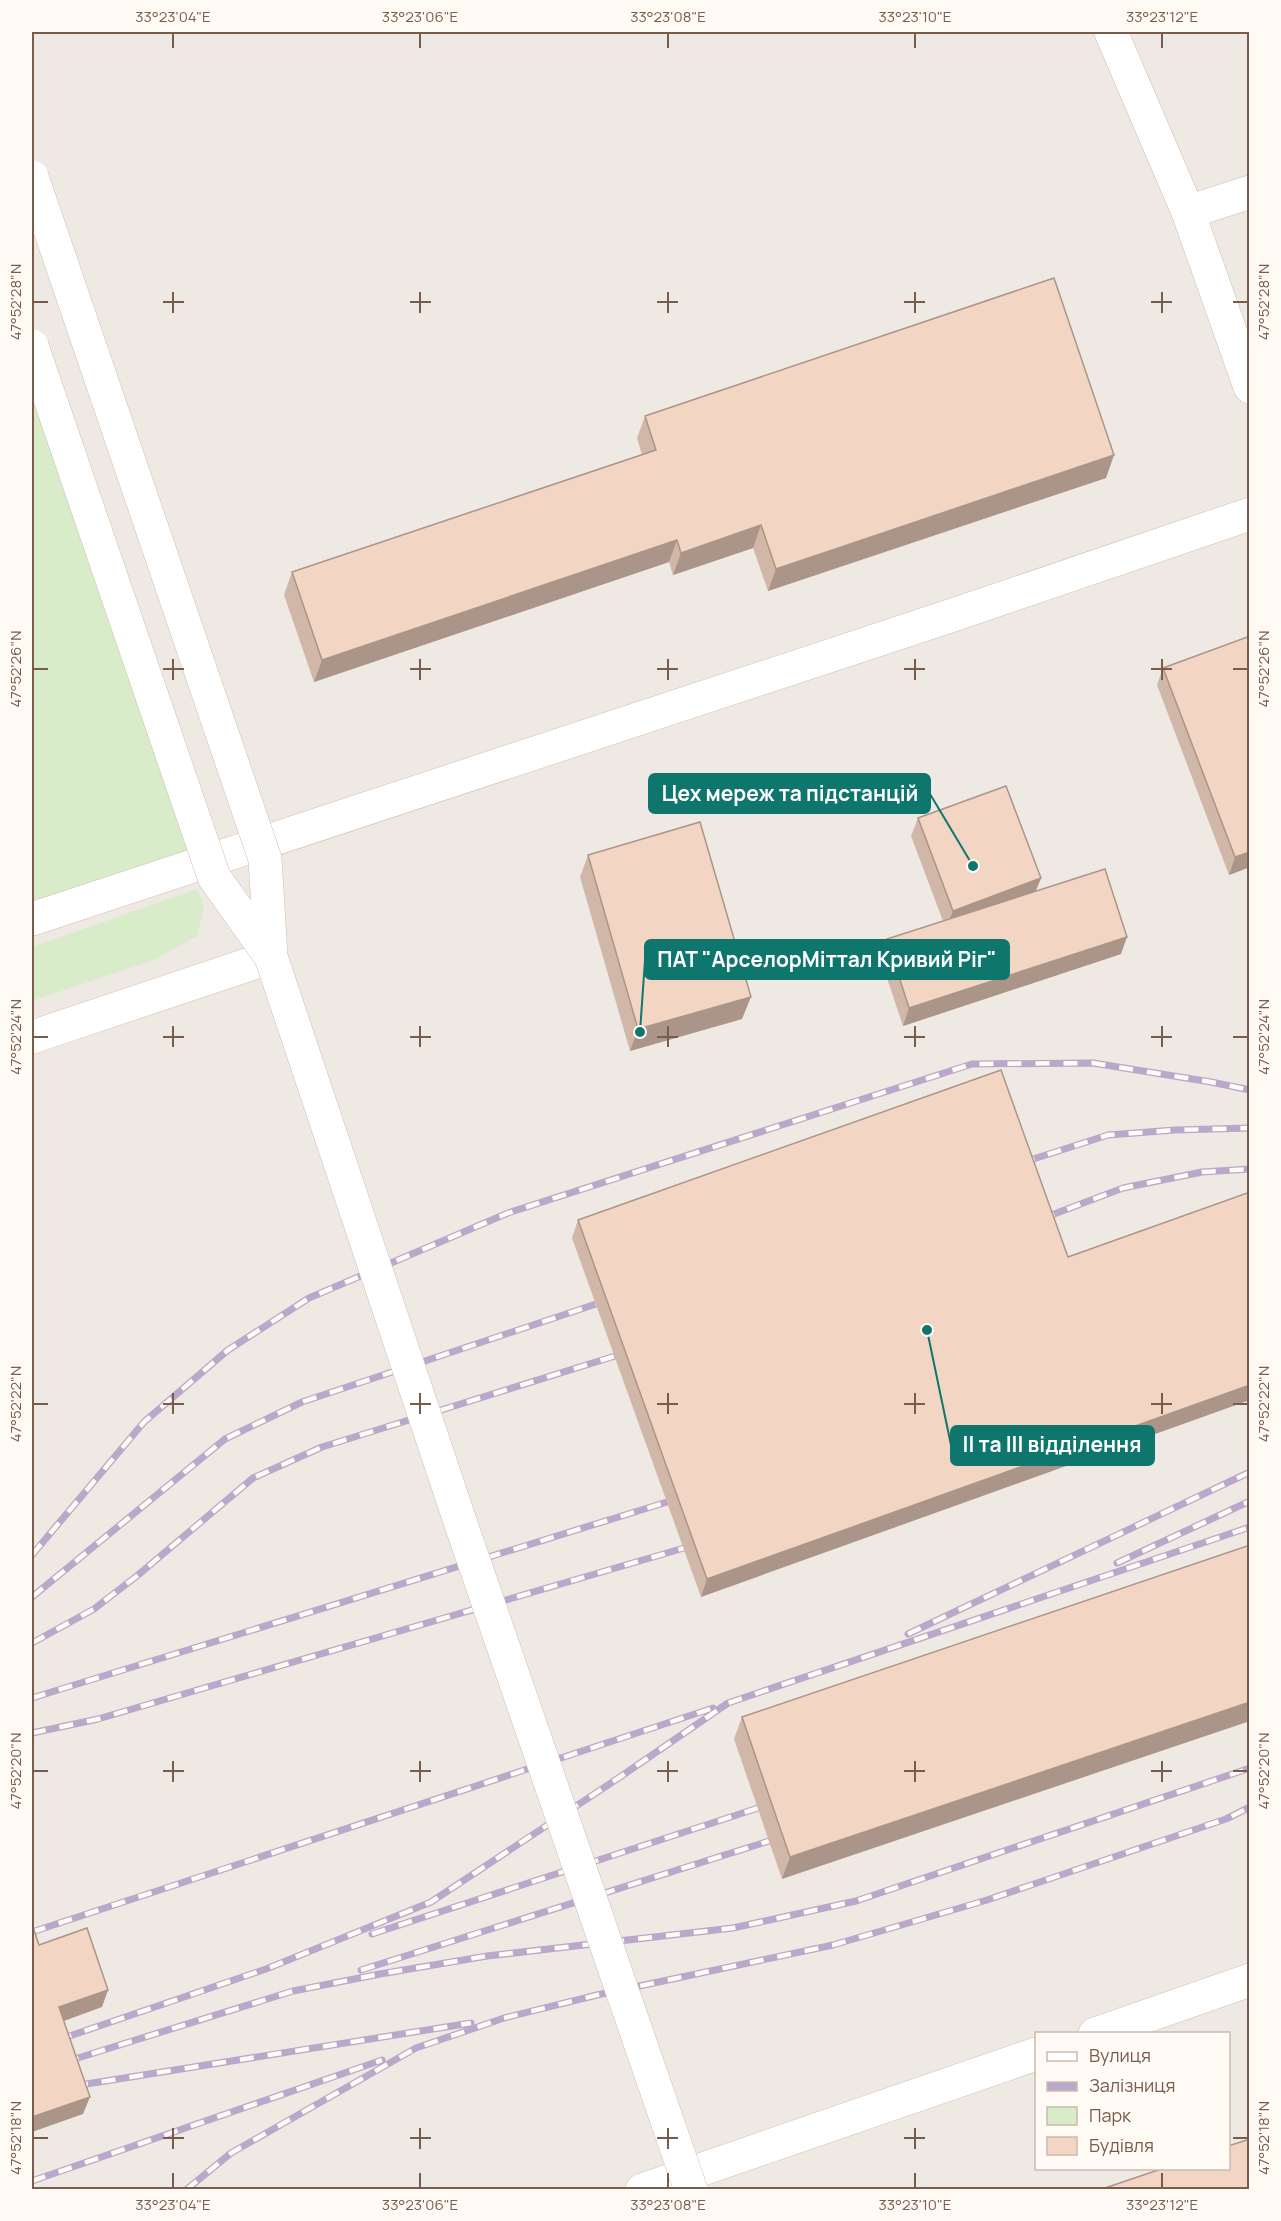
<svg xmlns="http://www.w3.org/2000/svg" width="1281" height="2221" font-family="Manrope,sans-serif">
	<rect width="100%" height="100%" fill="#fdf6ec"/>
	<path fill="#efe9e4" fill-rule="evenodd" d="M 32,32 L 1249,32 L 1249,2189 L 32,2190 ZM 1036,2034 L 1228,2034 L 1228,2168 L 1036,2168 Z"/>
	<path fill="#d8ecc9" d="M 32,346 L 208,860 L 32,919 Z
		M 197,889 L 204,907 L 197,936 L 154,960 L 32,1001 L 32,947 Z"/>
	<g fill="none" stroke-linecap="round" stroke-linejoin="round">
		<g stroke="#d1beb0" stroke-width="34">
			<path id="minor" d="M 1111,32 L 1188,212 L 1250,387
				M 1188,212 L 1250,192
				M 32,919 L 950,616 L 1250,514
				M 32,1037 L 271,957
				M 1095,2034 L 1250,1980
				M 642,2190 L 1036,2054"/>
		</g>
		<use href="#minor" stroke="#fff" stroke-width="33"/>
		<g stroke="#b9a8c9" stroke-width="7">
			<path id="rail" d="M 1021,1163 L 1108,1135 L 1175,1130 L 1250,1128
				M 1041,1219 L 1123,1188 L 1202,1172 L 1250,1169
				M 32,1555 L 144,1422 L 228,1350 L 309,1298 L 508,1213 L 972,1064 L 1093,1063 L 1211,1082 L 1250,1090
				M 1117,1563 L 1250,1501
				M 32,1597 L 225,1439 L 302,1402 L 596,1304
				M 908,1634 L 1250,1472
				M 32,1643 L 94,1609 L 138,1575 L 253,1478 L 322,1447 L 615,1356
				M 32,1698 L 667,1502
				M 32,1733 L 98,1719 L 684,1548
				M 32,1932 L 713,1708
				M 372,1934 L 758,1808
				M 361,1970 L 769,1841
				M 58,2040 L 266,1969 L 431,1902 L 620,1777 L 728,1703 L 1250,1527
				M 65,2062 L 293,1991 L 380,1974 L 487,1956 L 733,1928 L 856,1901 L 1250,1768
				M 74,2086 L 471,2023
				M 32,2181 L 382,2060
				M 186,2190 L 231,2153 L 416,2048 L 504,2018 L 597,1995 L 833,1945 L 987,1900 L 1226,1819 L 1250,1807"/>
		</g>
		<use href="#rail" stroke="#fffaf3" stroke-width="4.5" stroke-dasharray="14" stroke-linecap="butt"/>
		<g stroke="#d1beb0" stroke-width="34" stroke-linecap="butt">
			<path id="minor-bridge" d="M 32,177 L 265,859 L 271,957 L 463,1530 L 691,2190
				M 32,346 L 214,877 L 271,957"/>
		</g>
		<use href="#minor-bridge" stroke="#fff" stroke-width="33"/>
	</g>
	<path fill="#d1b7a8" d="M 645,416 L 1106,478 L 768,591 L 753,548 L 673,575 L 669,562 L 314,682 L 284,595 L 292,572 L 642,455 L 637,438 Z
		M 1163,668 L 1250,867 L 1229,875 L 1157,685 Z
		M 918,818 L 1041,878 L 1036,891 L 1121,954 L 903,1026 L 880,957 L 887,939 L 943,921 L 911,836 Z
		M 588,855 L 742,1019 L 630,1051 L 580,877 Z
		M 1001,1070 L 701,1597 L 572,1238 L 578,1220 Z
		M 1250,1545 L 782,1879 L 734,1739 L 742,1717 Z"/>
	<path fill="#aa9588" d="M 1114,455 L 1106,478 L 768,591 L 776,569 Z
		M 761,525 L 753,548 L 673,575 L 681,553 Z
		M 677,540 L 669,562 L 314,682 L 322,660 Z
		M 1250,852 L 1250,867 L 1229,875 L 1235,857 Z
		M 1041,878 L 1034,895 L 946,928 L 953,911 Z
		M 1127,937 L 1121,954 L 903,1026 L 909,1008 Z
		M 751,997 L 742,1019 L 630,1051 L 638,1029 Z
		M 1250,1385 L 1250,1400 L 701,1597 L 707,1579 Z
		M 1250,1702 L 1250,1721 L 782,1879 L 790,1857 Z
		M 108,1990 L 102,2007 L 53,2025 L 59,2007 Z
		M 90,2097 L 83,2114 L 32,2132 L 32,2117 Z"/>
	<path fill="#f3d5c3" stroke="#aa9588" stroke-width="1.5" d="M 1054,278 L 1114,455 L 776,569 L 761,525 L 681,553 L 677,540 L 322,660 L 292,572 L 656,450 L 645,416 Z
		M 1250,636 L 1250,852 L 1235,857 L 1163,668 Z
		M 1006,786 L 1041,878 L 953,911 L 918,818 Z
		M 700,822 L 751,997 L 638,1029 L 588,855 Z
		M 1105,869 L 1127,937 L 909,1008 L 887,939 Z
		M 1001,1070 L 1068,1257 L 1250,1192 L 1250,1385 L 707,1579 L 578,1220 Z
		M 1250,1545 L 1250,1702 L 790,1857 L 742,1717 Z
		M 32,1924 L 39,1945 L 87,1928 L 108,1990 L 59,2007 L 90,2097 L 32,2117 Z
		M 1250,2139 L 1250,2190 L 1099,2190 L 1161,2169 L 1228,2169 L 1228,2146 Z"/>
	<path fill="none" stroke="#7a5c4d" stroke-width="2" d="M 173,33 L 173,48M 420,33 L 420,48M 668,33 L 668,48M 915,33 L 915,48M 1162,33 L 1162,48M 173,292 L 173,313M 420,292 L 420,313M 668,292 L 668,313M 915,292 L 915,313M 1162,292 L 1162,313M 33,302 L 48,302M 163,302 L 184,302M 410,302 L 431,302M 657,302 L 678,302M 904,302 L 925,302M 1151,302 L 1172,302M 1233,302 L 1248,302M 173,659 L 173,680M 420,659 L 420,680M 668,659 L 668,680M 915,659 L 915,680M 1162,659 L 1162,680M 33,669 L 48,669M 163,669 L 184,669M 410,669 L 431,669M 657,669 L 678,669M 904,669 L 925,669M 1151,669 L 1172,669M 1233,669 L 1248,669M 173,1026 L 173,1047M 420,1026 L 420,1047M 668,1026 L 668,1047M 915,1026 L 915,1047M 1162,1026 L 1162,1047M 33,1037 L 48,1037M 163,1037 L 184,1037M 410,1037 L 431,1037M 657,1037 L 678,1037M 904,1037 L 925,1037M 1151,1037 L 1172,1037M 1233,1037 L 1248,1037M 173,1393 L 173,1414M 420,1393 L 420,1414M 668,1393 L 668,1414M 915,1393 L 915,1414M 1162,1393 L 1162,1414M 33,1404 L 48,1404M 163,1404 L 184,1404M 410,1404 L 431,1404M 657,1404 L 678,1404M 904,1404 L 925,1404M 1151,1404 L 1172,1404M 1233,1404 L 1248,1404M 173,1761 L 173,1782M 420,1761 L 420,1782M 668,1761 L 668,1782M 915,1761 L 915,1782M 1162,1761 L 1162,1782M 33,1771 L 48,1771M 163,1771 L 184,1771M 410,1771 L 431,1771M 657,1771 L 678,1771M 904,1771 L 925,1771M 1151,1771 L 1172,1771M 1233,1771 L 1248,1771M 173,2128 L 173,2149M 420,2128 L 420,2149M 668,2128 L 668,2149M 915,2128 L 915,2149M 33,2138 L 48,2138M 163,2138 L 184,2138M 410,2138 L 431,2138M 657,2138 L 678,2138M 904,2138 L 925,2138M 1233,2138 L 1248,2138M 173,2173 L 173,2188M 420,2173 L 420,2188M 668,2173 L 668,2188M 915,2173 L 915,2188M 1162,2173 L 1162,2188"/>
	<path fill="none" stroke="#0f766e" stroke-width="2" d="M973 866L930 794M640 1032L645 960M927 1330L951 1445"/>
	<g fill="#0f766e" stroke="#fffaf3" stroke-width="2">
		<circle cx="973" cy="866" r="6"/>
		<circle cx="640" cy="1032" r="6"/>
		<circle cx="927" cy="1330" r="6"/>
	</g>
	<g fill="#0f766e" stroke="#0f766e" stroke-width="2">
		<rect x="649" y="774" width="281" height="39" rx="6"/>
		<rect x="645" y="940" width="364" height="39" rx="6"/>
		<rect x="951" y="1426" width="203" height="39" rx="6"/>
	</g>
	<g font-size="21" text-anchor="middle" font-weight="bold" fill="#fff">
		<text x="790" y="801">Цех мереж та підстанцій</text>
		<text x="827" y="967">ПАТ "АрселорМіттал Кривий Ріг"</text>
		<text x="1052" y="1452">II та III відділення</text>
	</g>
	<rect width="1281" height="2221" fill="none" stroke="#fffaf3" stroke-width="66"/>
	<rect x="1035" y="2032" width="195" height="138" fill="#fffaf3" stroke="#cabbb1" stroke-width="1.5"/>
	<rect x="1047" y="2052" width="30" height="9" fill="#ffffff" stroke="#cabbb1" stroke-width="1.5"/>
	<text x="1089" y="2062" font-size="18" fill="#7a5c4d">Вулиця</text>
	<rect x="1047" y="2082" width="30" height="9" fill="#b9a8c9" stroke="#cabbb1" stroke-width="1.5"/>
	<text x="1089" y="2092" font-size="18" fill="#7a5c4d">Залізниця</text>
	<rect x="1047" y="2107" width="30" height="18" fill="#d8ecc9" stroke="#cabbb1" stroke-width="1.5"/>
	<text x="1089" y="2122" font-size="18" fill="#7a5c4d">Парк</text>
	<rect x="1047" y="2137" width="30" height="18" fill="#f3d5c3" stroke="#cabbb1" stroke-width="1.5"/>
	<text x="1089" y="2152" font-size="18" fill="#7a5c4d">Будівля</text>
	<rect x="33" y="33" width="1215" height="2155" fill="none" stroke="#7a5c4d" stroke-width="2"/>
	<g font-size="15" text-anchor="middle" fill="#7a5c4d">
		<text x="173" y="22">33°23'04"E</text>
		<text x="420" y="22">33°23'06"E</text>
		<text x="668" y="22">33°23'08"E</text>
		<text x="915" y="22">33°23'10"E</text>
		<text x="1162" y="22">33°23'12"E</text>
		<text transform="translate(16 302) rotate(-90)" y="5">47°52'28"N</text>
		<text transform="translate(1264 302) rotate(-90)" y="5">47°52'28"N</text>
		<text transform="translate(16 669) rotate(-90)" y="5">47°52'26"N</text>
		<text transform="translate(1264 669) rotate(-90)" y="5">47°52'26"N</text>
		<text transform="translate(16 1037) rotate(-90)" y="5">47°52'24"N</text>
		<text transform="translate(1264 1037) rotate(-90)" y="5">47°52'24"N</text>
		<text transform="translate(16 1404) rotate(-90)" y="5">47°52'22"N</text>
		<text transform="translate(1264 1404) rotate(-90)" y="5">47°52'22"N</text>
		<text transform="translate(16 1771) rotate(-90)" y="5">47°52'20"N</text>
		<text transform="translate(1264 1771) rotate(-90)" y="5">47°52'20"N</text>
		<text transform="translate(16 2138) rotate(-90)" y="5">47°52'18"N</text>
		<text transform="translate(1264 2138) rotate(-90)" y="5">47°52'18"N</text>
		<text x="173" y="2210">33°23'04"E</text>
		<text x="420" y="2210">33°23'06"E</text>
		<text x="668" y="2210">33°23'08"E</text>
		<text x="915" y="2210">33°23'10"E</text>
		<text x="1162" y="2210">33°23'12"E</text>
	</g>
</svg>
